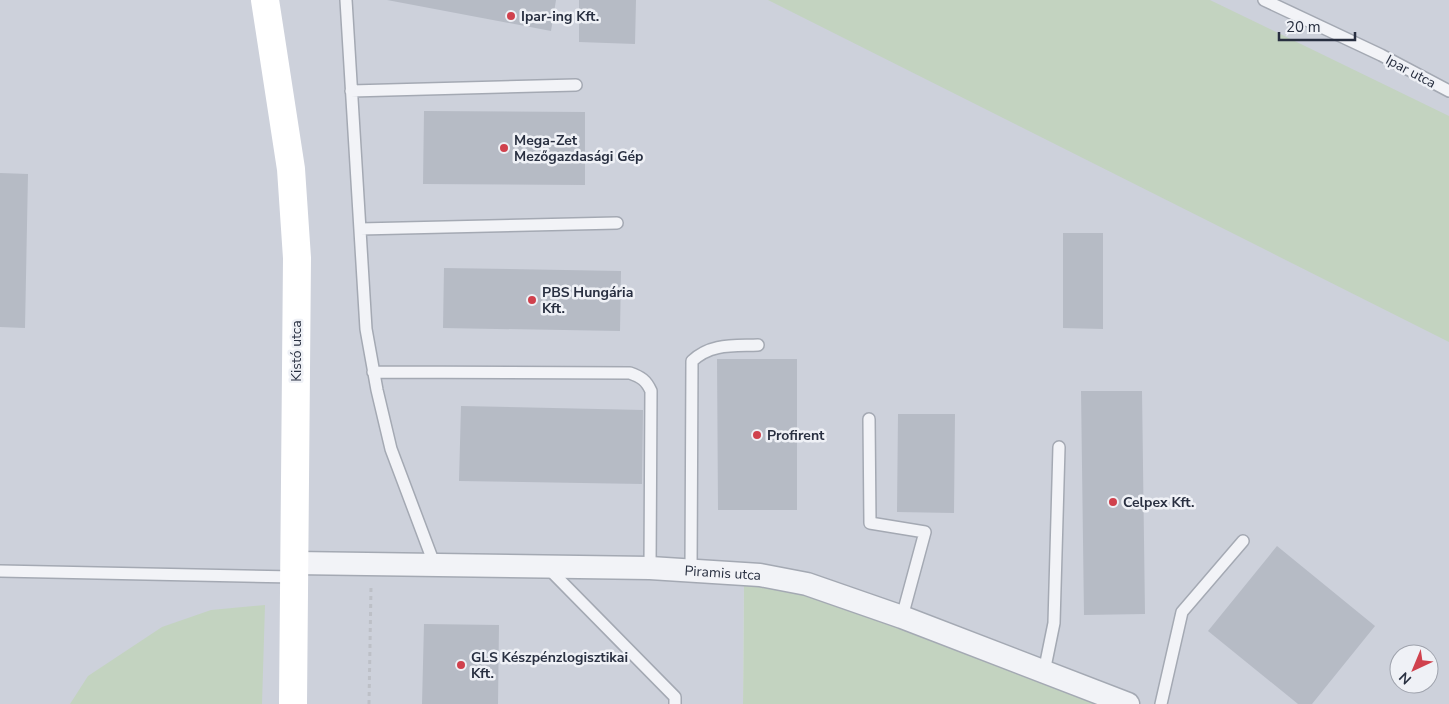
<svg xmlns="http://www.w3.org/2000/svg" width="1449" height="704" font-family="'Nunito Sans',sans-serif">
	<rect width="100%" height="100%" fill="#dfe2e9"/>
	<path fill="#cdd1db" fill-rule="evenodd" d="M 0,0 L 1449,0 L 1449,704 L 1120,704 L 744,578 L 743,704 L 0,704 ZM 1399,654 L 1429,654 L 1429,684 L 1399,684 Z"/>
	<path fill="#c3d3c0" d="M 768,0 L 1210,0 L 1449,116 L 1449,342 Z
		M 744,577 L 759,577 L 1120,704 L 743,704 Z
		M 265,605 L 262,704 L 70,704 L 88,676 L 162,627 L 211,610 Z"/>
	<path fill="#b6bbc5" d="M 387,0 L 556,0 L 551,31 Z
		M 579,0 L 636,0 L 635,44 L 579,42 Z
		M 424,111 L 585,112 L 585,185 L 423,184 Z
		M 0,173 L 28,174 L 25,328 L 0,327 Z
		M 1063,233 L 1103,233 L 1103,329 L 1063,328 Z
		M 444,268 L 621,271 L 620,331 L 443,328 Z
		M 717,359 L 797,359 L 797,510 L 718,510 Z
		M 1081,391 L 1142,391 L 1145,614 L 1084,615 Z
		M 461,406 L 643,410 L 642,484 L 459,481 Z
		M 898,414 L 955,414 L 954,513 L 897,512 Z
		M 1277,546 L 1375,626 L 1312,704 L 1298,704 L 1208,631 Z
		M 424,624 L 499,625 L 498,704 L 422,704 Z"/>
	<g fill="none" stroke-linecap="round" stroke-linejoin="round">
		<g stroke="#a4a9b3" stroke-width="14">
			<path id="lane" d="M 346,0 L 366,329 L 377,390 L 391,449 L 435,566
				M 1264,0 L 1381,55 L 1449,91
				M 351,91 L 576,85
				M 360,229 L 617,223
				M 373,372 L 630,373 C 641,377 646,380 651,391 L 650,568
				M 869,419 L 870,523 L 925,532 L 902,617
				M 548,568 L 675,697 L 675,704
				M 691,570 L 692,361 C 711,343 734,346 758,345
				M 0,571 L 294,577
				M 1044,672 L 1054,623 L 1059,447
				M 1161,704 L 1182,612 L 1243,541"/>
		</g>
		<g stroke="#a4a9b3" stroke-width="25">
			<g id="street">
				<path id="s1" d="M 295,563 L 650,568 L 760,575 L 807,584 L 902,617 L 1128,704"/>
			</g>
		</g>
		<path stroke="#bdc0c7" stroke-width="3" stroke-dasharray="4 4" stroke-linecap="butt" d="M 369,704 L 371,587"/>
		<use href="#lane" stroke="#f2f3f7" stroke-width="11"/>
		<use href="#street" stroke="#f2f3f7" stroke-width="22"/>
		<path stroke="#fff" stroke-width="28" d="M 265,0 L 291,169 L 297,258 L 293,704"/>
	</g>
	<g fill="#d0414d" stroke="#eff1f6" stroke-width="2">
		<circle cx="511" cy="16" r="5"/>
		<circle cx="504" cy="148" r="5"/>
		<circle cx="532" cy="300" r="5"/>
		<circle cx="757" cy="435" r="5"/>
		<circle cx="1113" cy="502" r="5"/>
		<circle cx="461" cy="665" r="5"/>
	</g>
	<g text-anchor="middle" stroke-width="5" stroke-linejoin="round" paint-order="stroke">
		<g font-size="14" font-weight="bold" fill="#282f40" stroke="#eff1f6" text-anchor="start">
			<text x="521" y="21">Ipar-ing Kft.</text>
			<text x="514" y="145">Mega-Zet<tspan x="514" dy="16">Mezőgazdasági Gép</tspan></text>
			<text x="542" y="297">PBS Hungária<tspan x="542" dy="16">Kft.</tspan></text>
			<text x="767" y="440">Profirent</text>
			<text x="1123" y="507">Celpex Kft.</text>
			<text x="471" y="662">GLS Készpénzlogisztikai<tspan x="471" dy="16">Kft.</tspan></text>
		</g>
		<g font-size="14" fill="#282f40" stroke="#eff1f6">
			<text transform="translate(1411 71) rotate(28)" y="5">Ipar utca</text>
			<text transform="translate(296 351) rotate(-90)" y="5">Kistó utca</text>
			<text dy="5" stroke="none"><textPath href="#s1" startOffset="428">Piramis utca</textPath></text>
		</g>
	</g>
	<g transform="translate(1414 669) rotate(224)"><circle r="24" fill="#eff1f6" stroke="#9fa3ad"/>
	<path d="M0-4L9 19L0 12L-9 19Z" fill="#d0414d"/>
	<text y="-8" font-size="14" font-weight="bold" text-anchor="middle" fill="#282f40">N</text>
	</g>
	<path d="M1279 32v8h76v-8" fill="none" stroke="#282f40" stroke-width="2.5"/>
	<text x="1286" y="32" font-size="15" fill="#282f40" stroke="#eff1f6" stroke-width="4" paint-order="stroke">20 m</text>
</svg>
